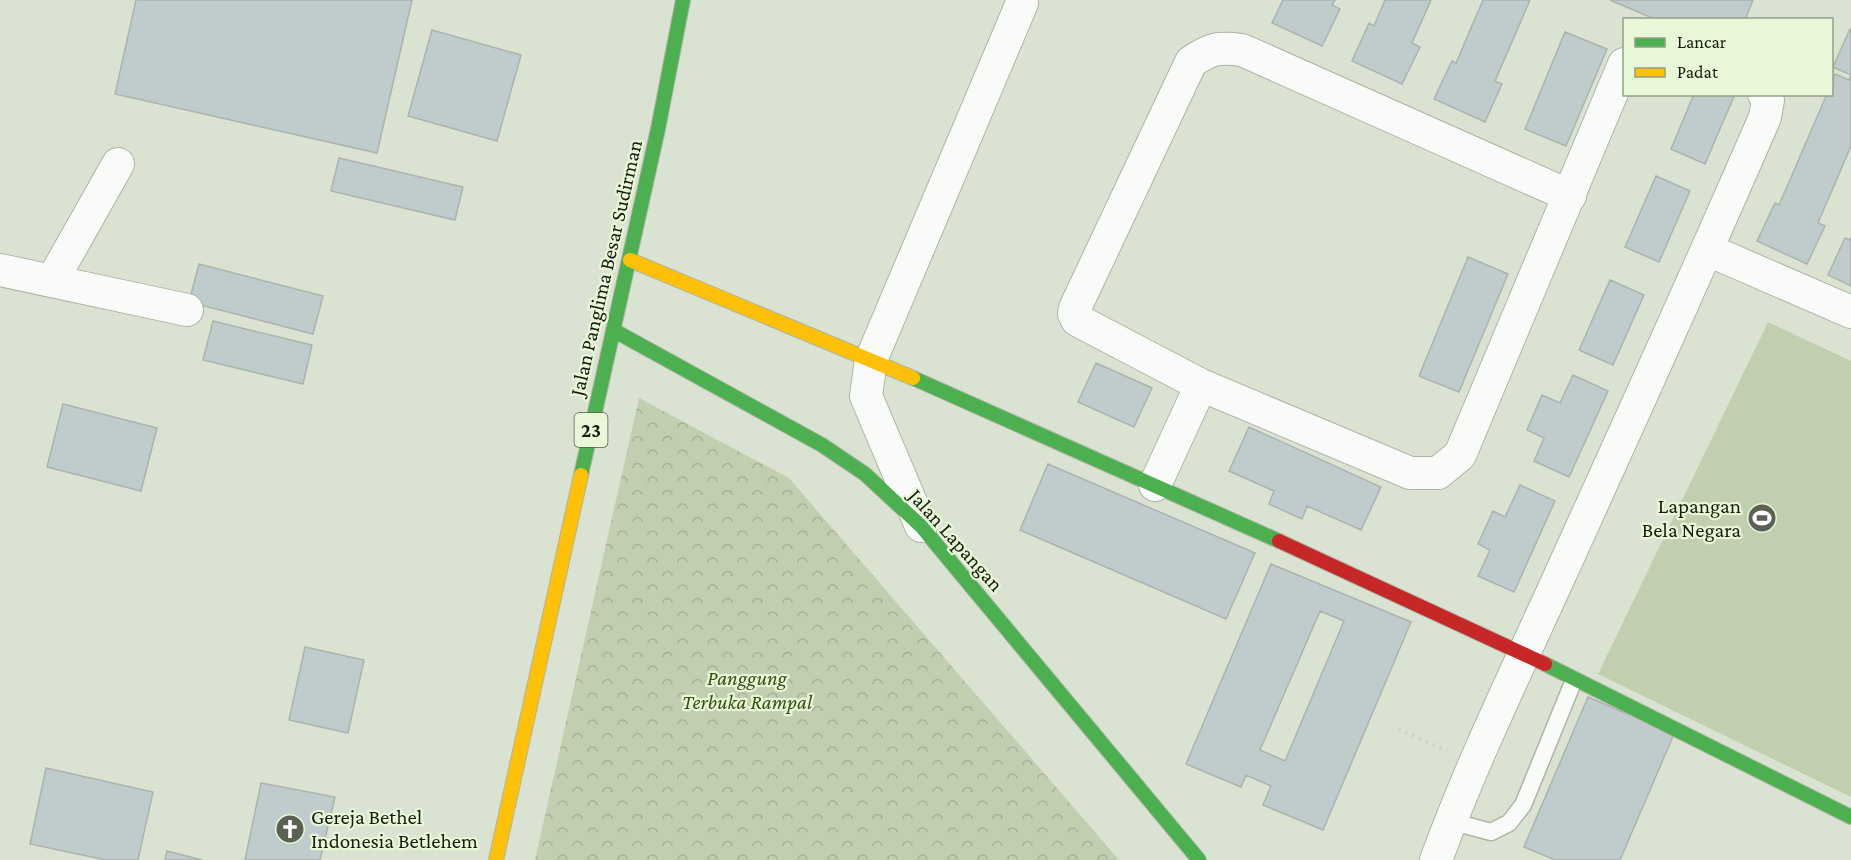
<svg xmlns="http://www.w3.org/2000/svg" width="1851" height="860" font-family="'Crimson Pro',serif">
	<defs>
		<pattern id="park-crowns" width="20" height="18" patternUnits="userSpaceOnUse" patternTransform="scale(1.5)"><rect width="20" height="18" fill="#c1cfb1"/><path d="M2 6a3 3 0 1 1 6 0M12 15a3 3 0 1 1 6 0" fill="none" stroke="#a5b197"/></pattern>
	</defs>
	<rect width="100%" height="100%" fill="#dae3d1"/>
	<path fill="url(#park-crowns)" d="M 639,398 L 789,478 L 1119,860 L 535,860 Z"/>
	<path fill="#c1cfb1" d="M 1768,322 L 1851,361 L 1851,797 L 1598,674 Z"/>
	<path fill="#c0cbcc" stroke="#abb3af" stroke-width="1.5" fill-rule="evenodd" d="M 136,0 L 412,0 L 377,153 L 115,94 Z
		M 1283,0 L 1335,0 L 1332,5 L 1340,9 L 1322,46 L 1272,23 Z
		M 1385,0 L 1431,0 L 1412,43 L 1420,47 L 1402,84 L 1352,61 L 1369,23 L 1374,26 Z
		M 1483,0 L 1530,0 L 1495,81 L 1502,84 L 1485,122 L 1434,99 L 1452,61 L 1456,63 Z
		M 1610,0 L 1753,0 L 1745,20 L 1657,20 Z
		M 1850,29 L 1851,30 L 1851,146 L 1818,223 L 1825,226 L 1807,264 L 1757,241 L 1775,203 L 1779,205 L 1827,94 L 1832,94 L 1832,83 L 1835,74 L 1849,80 L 1851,75 L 1833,67 Z
		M 432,30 L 521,55 L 497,141 L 408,116 Z
		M 1565,32 L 1607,49 L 1566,146 L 1525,129 Z
		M 1694,94 L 1735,94 L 1705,164 L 1671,149 Z
		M 339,158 L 463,187 L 455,220 L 331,191 Z
		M 1656,176 L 1690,191 L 1659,262 L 1625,247 Z
		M 1851,237 L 1851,286 L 1828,275 L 1845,238 L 1850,240 Z
		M 1468,257 L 1508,274 L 1459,392 L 1419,376 Z
		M 199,264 L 323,296 L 313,334 L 189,302 Z
		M 1610,280 L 1644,295 L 1613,365 L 1579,350 Z
		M 213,321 L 312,345 L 303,384 L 203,360 Z
		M 1096,363 L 1152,388 L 1134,427 L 1078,402 Z
		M 1573,375 L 1608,391 L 1569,477 L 1534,461 L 1544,438 L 1527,430 L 1542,395 L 1560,403 Z
		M 63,404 L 157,428 L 141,491 L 47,467 Z
		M 1249,427 L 1381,487 L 1361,530 L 1307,506 L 1302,519 L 1269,504 L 1274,491 L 1229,471 Z
		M 1048,464 L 1255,553 L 1226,619 L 1020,530 Z
		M 1520,485 L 1555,501 L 1514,592 L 1478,576 L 1490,550 L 1478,544 L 1493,511 L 1505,517 Z
		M 1271,564 L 1411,622 L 1323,830 L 1263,805 L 1271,786 L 1246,775 L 1241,787 L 1186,764 ZM 1320,611 L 1344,621 L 1285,761 L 1260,750 Z
		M 305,647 L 364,660 L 348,733 L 289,720 Z
		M 1588,697 L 1674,734 L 1620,860 L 1555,860 L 1524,847 Z
		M 46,768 L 153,792 L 138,860 L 106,860 L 30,844 Z
		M 261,783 L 335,797 L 320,860 L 245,860 Z
		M 167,851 L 202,860 L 165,860 Z"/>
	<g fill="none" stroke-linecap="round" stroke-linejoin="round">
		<g stroke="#adb4a6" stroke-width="19">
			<path id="lane" d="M 1450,821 L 1491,832 L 1509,823 L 1523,805 L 1574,680"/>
		</g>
		<g stroke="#adb4a6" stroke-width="34">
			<path id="street" d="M 1708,250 L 1851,312
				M 0,270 L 187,310
				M 52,281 L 118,164
				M 1201,385 L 1077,320 L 1074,314 L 1075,308 L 1191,62 C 1211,48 1219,47 1242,50 L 1570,196
				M 1155,485 L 1201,385 L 1410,473 L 1438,473 L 1460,455 L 1624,64
				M 921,526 L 866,396 L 871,360 L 1022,3
				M 1436,860 C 1472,762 1518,668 1561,573 C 1630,421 1699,270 1765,117 L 1768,100 L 1764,94"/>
		</g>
		<g stroke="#adb4a6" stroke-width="16">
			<path id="fast" d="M 613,330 L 822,445 L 865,474 L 921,526 L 1199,860
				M 913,378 L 1279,541
				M 581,475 L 658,129 L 683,0
				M 1545,664 L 1851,817"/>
		</g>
		<g stroke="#adb4a6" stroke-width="16">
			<path id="slow" d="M 630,260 L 913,378
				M 496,860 L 581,475"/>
		</g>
		<g stroke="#adb4a6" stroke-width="16">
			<path id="jam" d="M 1279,541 L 1545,664"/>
		</g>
		<path stroke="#d1d3ce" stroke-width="4" stroke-dasharray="3 4.5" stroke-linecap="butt" d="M 1398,729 L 1447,751"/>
		<use href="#lane" stroke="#f9fbf8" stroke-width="16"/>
		<use href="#street" stroke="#f9fbf8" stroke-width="32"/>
		<use href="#fast" stroke="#4caf50" stroke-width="14"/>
		<use href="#slow" stroke="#ffc107" stroke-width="14"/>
		<use href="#jam" stroke="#c62828" stroke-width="14"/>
	</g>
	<defs>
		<g id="stadium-disc" transform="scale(1.5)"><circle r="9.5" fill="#5b6154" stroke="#e8f7d7"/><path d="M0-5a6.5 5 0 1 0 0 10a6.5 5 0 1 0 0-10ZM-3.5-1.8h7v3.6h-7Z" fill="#fff"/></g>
		<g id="church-disc" transform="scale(1.5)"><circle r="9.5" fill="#5b6154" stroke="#e8f7d7"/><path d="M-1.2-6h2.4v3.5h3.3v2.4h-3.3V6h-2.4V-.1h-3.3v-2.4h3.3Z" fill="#fff"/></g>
	</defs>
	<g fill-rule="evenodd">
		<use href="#stadium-disc" x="1762" y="518"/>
		<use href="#church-disc" x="290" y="829"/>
	</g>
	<g text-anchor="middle" stroke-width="4.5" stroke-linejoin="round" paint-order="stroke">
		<rect fill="#e8f7d7" stroke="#555d4c" stroke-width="1.5" x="574.5" y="413" width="33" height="34" rx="4.5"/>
		<g font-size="20" font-weight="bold" fill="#161b10">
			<text x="591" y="437">23</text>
		</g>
		<g font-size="21" fill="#161b10" stroke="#e8f7d7">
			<text transform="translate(606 268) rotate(-77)" y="7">Jalan Panglima Besar Sudirman</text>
			<text transform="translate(956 540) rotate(48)" y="7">Jalan Lapangan</text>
		</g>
		<g font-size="21" fill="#161b10" stroke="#e8f7d7" text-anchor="end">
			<text x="1741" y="513">Lapangan<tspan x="1741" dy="24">Bela Negara</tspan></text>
			<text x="311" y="824" text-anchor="start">Gereja Bethel<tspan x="311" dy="24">Indonesia Betlehem</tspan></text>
		</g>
		<g font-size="21" font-style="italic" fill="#384f16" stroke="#e8f7d7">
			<text x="747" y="685">Panggung<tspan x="747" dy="24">Terbuka Rampal</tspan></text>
		</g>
	</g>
	<rect x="1623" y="18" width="210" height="78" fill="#e8f7d7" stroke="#949f87" stroke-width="1.5"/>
	<rect x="1635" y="38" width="30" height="9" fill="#4caf50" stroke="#949f87" stroke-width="1.5"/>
	<text x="1677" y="48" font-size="18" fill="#161b10">Lancar</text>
	<rect x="1635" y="68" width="30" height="9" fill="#ffc107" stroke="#949f87" stroke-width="1.5"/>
	<text x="1677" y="78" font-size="18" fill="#161b10">Padat</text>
</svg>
